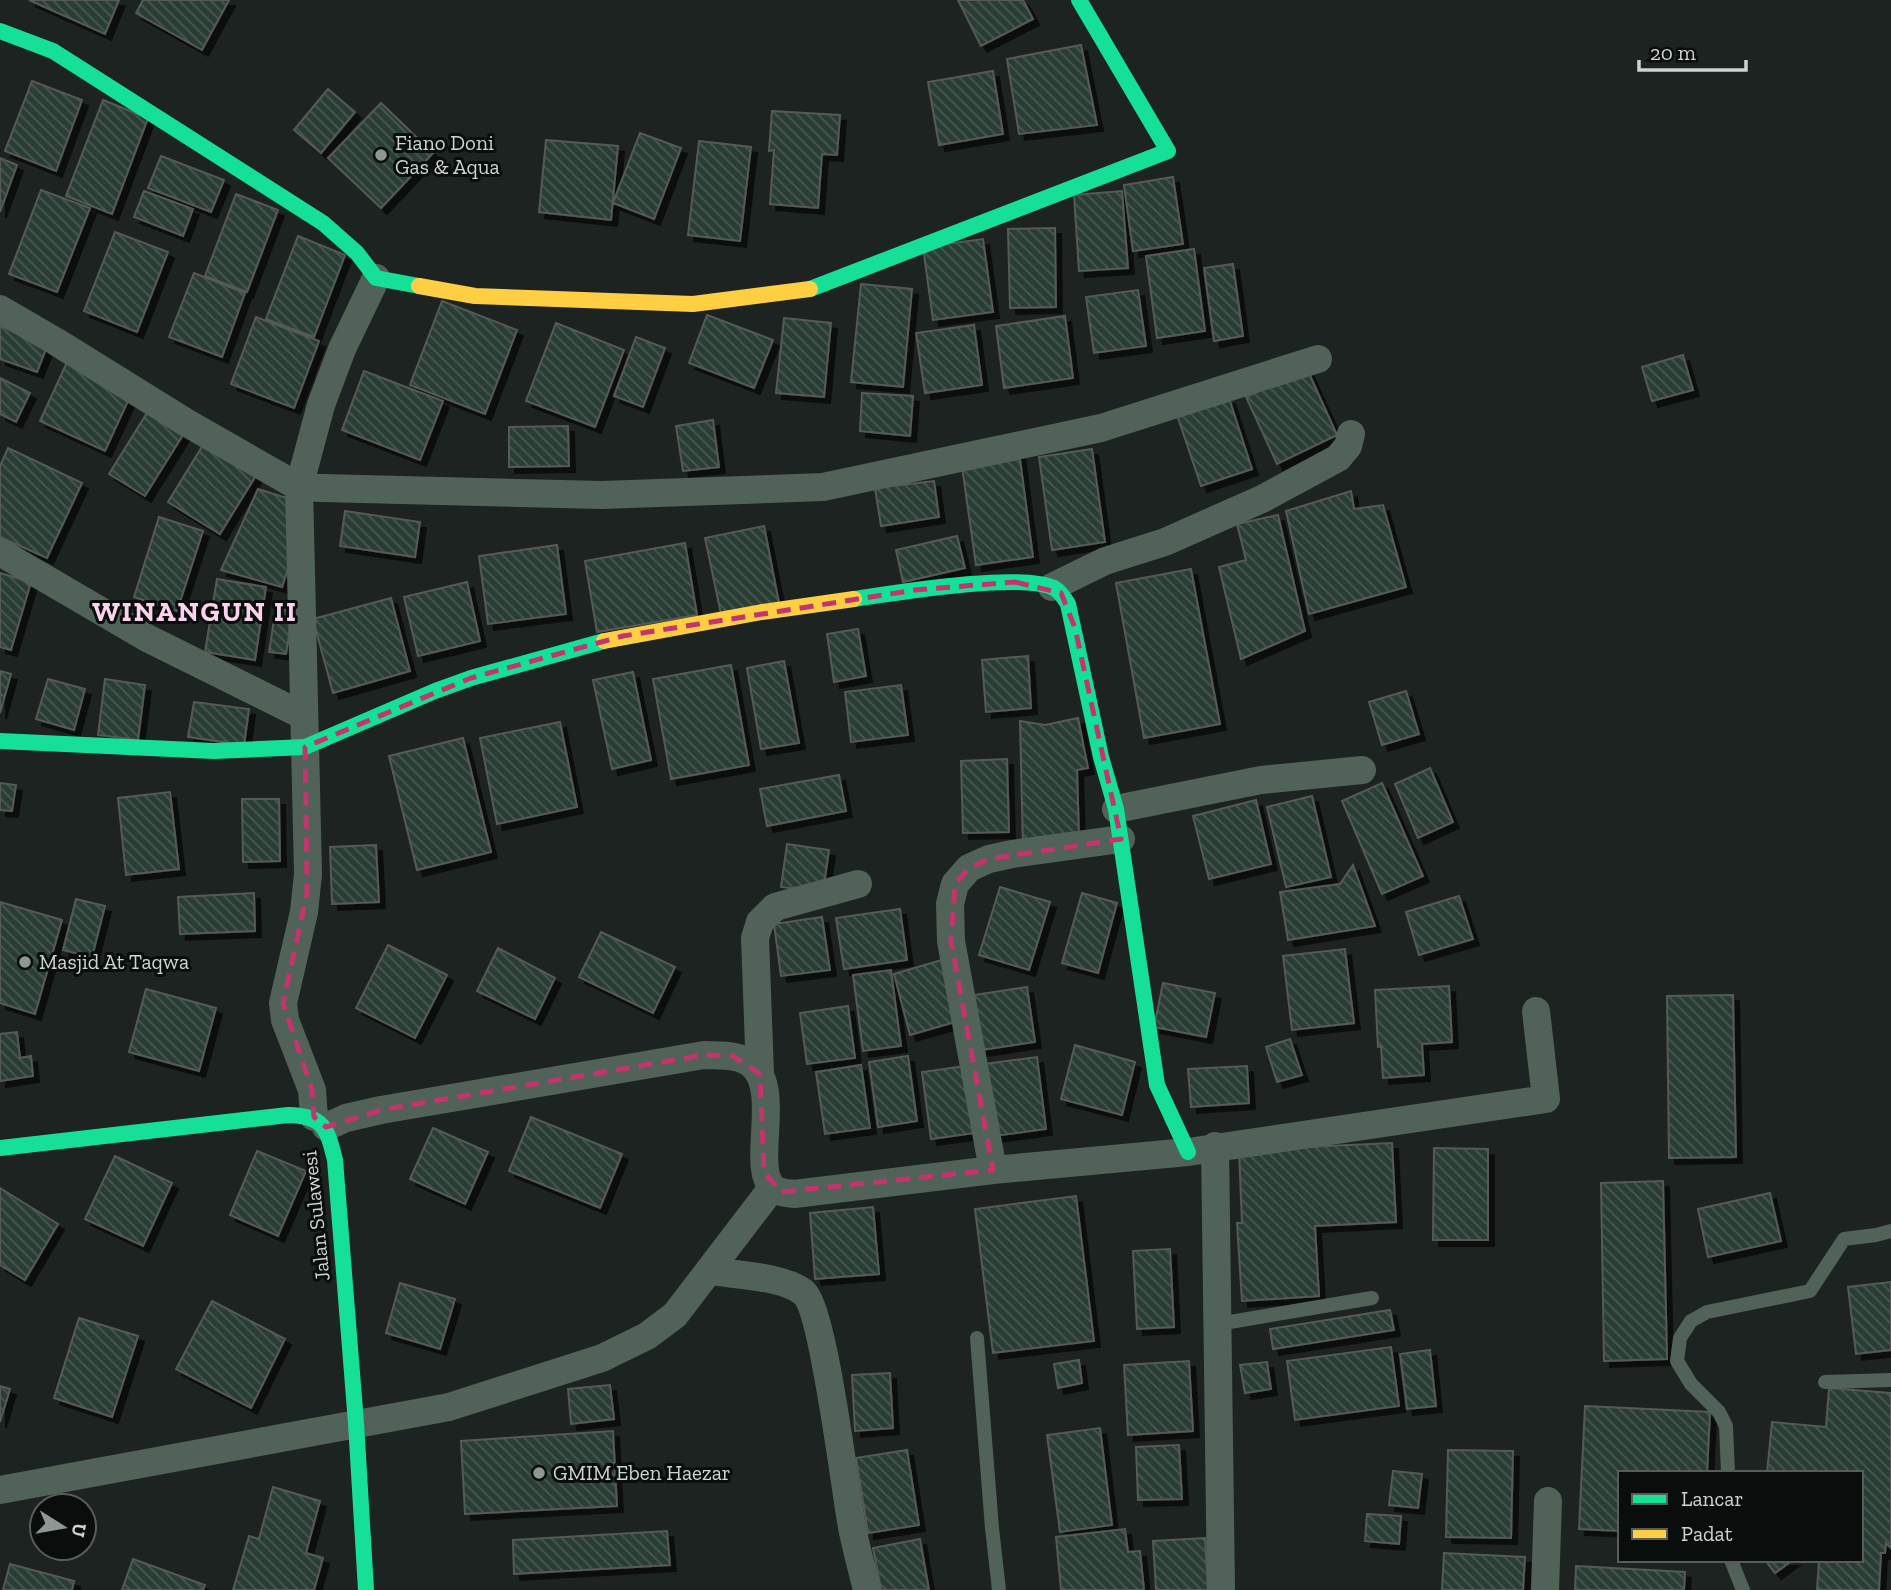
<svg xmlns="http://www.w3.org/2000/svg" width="1891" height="1590" font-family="'Zilla Slab',serif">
	<defs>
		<pattern id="building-back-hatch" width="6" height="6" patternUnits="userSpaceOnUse" patternTransform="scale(1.75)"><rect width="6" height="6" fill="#2a3e35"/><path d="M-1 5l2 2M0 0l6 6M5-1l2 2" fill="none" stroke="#485951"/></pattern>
		<filter id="shadow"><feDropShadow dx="6" dy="6" stdDeviation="0" flood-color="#0009"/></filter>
	</defs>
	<rect width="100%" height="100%" fill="#1d2320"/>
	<path fill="url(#building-back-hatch)" stroke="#555a57" stroke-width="2" filter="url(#shadow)" d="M 29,0 L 119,0 L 105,34 Z
		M 143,0 L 229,0 L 202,50 L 136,13 Z
		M 958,0 L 1023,0 L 1033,19 L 981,46 Z
		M 1081,45 L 1097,125 L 1019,134 L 1007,59 Z
		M 993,71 L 1003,134 L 939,145 L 928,82 Z
		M 32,81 L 82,100 L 56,171 L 5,151 Z
		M 328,89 L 355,112 L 321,153 L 294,130 Z
		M 103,100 L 148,118 L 112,214 L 66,196 Z
		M 381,103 L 433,153 L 381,208 L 328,158 Z
		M 772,111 L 840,115 L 837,155 L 822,154 L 818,208 L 770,204 L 774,150 L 769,151 Z
		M 640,133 L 681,148 L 654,219 L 613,203 Z
		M 546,140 L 618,146 L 611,220 L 539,212 Z
		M 699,141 L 751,147 L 740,241 L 688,235 Z
		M 161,156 L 224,180 L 211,212 L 148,188 Z
		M 0,158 L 17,165 L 0,212 Z
		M 1173,177 L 1183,244 L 1133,251 L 1124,185 Z
		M 41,190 L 90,208 L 57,292 L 9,274 Z
		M 144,191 L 193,209 L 183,236 L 134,217 Z
		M 1122,191 L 1128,268 L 1079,271 L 1074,195 Z
		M 236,194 L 278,210 L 247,292 L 205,276 Z
		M 1055,228 L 1056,307 L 1010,308 L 1008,229 Z
		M 115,232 L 168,252 L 137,332 L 84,311 Z
		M 298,236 L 345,255 L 314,337 L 266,319 Z
		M 983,239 L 993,312 L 933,320 L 923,247 Z
		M 1194,249 L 1205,331 L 1157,338 L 1146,256 Z
		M 1233,264 L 1243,336 L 1214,341 L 1204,268 Z
		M 194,273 L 245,293 L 222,357 L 169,337 Z
		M 861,284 L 912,289 L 903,387 L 851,382 Z
		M 1138,290 L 1146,346 L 1094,353 L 1086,297 Z
		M 442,301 L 517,330 L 485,414 L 410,385 Z
		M 707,315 L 773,340 L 754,388 L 689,363 Z
		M 1065,316 L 1073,378 L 1004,388 L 996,326 Z
		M 256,317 L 319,341 L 294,408 L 231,384 Z
		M 784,318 L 831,323 L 824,397 L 776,393 Z
		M 556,323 L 624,350 L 595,427 L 526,401 Z
		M 974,325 L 982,385 L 925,393 L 916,333 Z
		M 0,326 L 48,344 L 37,372 L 0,359 Z
		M 636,337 L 665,348 L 643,407 L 614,396 Z
		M 1683,355 L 1693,390 L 1652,401 L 1642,367 Z
		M 68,360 L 133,390 L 105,451 L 40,421 Z
		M 1307,369 L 1337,435 L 1277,464 L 1246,397 Z
		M 364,371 L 443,401 L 420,460 L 342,430 Z
		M 0,378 L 30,393 L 16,422 L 0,414 Z
		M 862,393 L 913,396 L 910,436 L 860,431 Z
		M 1229,398 L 1252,469 L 1201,486 L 1177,415 Z
		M 150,408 L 186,430 L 145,496 L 109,474 Z
		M 713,420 L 719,467 L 683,471 L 676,426 Z
		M 568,426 L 569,466 L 509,467 L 509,427 Z
		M 208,437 L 260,469 L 220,534 L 168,502 Z
		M 8,448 L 82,483 L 47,558 L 0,537 L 0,466 Z
		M 1092,449 L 1105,542 L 1052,550 L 1039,457 Z
		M 1019,452 L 1033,557 L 976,565 L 961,460 Z
		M 934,481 L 939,517 L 881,526 L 875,488 Z
		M 258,489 L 296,501 L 293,553 L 282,587 L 221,570 Z
		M 1351,491 L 1354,509 L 1383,505 L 1406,587 L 1309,614 L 1286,511 Z
		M 345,511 L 420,522 L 415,557 L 340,546 Z
		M 1278,515 L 1305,631 L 1241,659 L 1219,567 L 1246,560 L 1237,524 Z
		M 159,517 L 203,531 L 177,611 L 134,597 Z
		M 764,526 L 779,603 L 721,614 L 705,538 Z
		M 957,536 L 965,568 L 903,582 L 896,550 Z
		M 685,543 L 697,615 L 597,632 L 585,561 Z
		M 557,545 L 566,614 L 488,624 L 479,556 Z
		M 1191,569 L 1220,724 L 1144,738 L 1116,583 Z
		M 0,573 L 31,582 L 11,650 L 0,647 Z
		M 217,579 L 266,587 L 255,660 L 205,652 Z
		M 467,582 L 480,641 L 418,656 L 404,597 Z
		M 391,598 L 410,671 L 333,693 L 313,619 Z
		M 276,607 L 293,610 L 286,654 L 269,652 Z
		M 858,629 L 866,676 L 834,682 L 827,634 Z
		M 1028,656 L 1031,708 L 986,712 L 982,660 Z
		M 784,661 L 799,743 L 761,749 L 747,668 Z
		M 731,665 L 749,765 L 671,779 L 653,679 Z
		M 0,671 L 11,674 L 0,713 Z
		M 633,672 L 651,760 L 612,769 L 593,680 Z
		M 48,679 L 85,689 L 74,730 L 36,719 Z
		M 105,679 L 145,685 L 138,740 L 98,735 Z
		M 901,685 L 908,735 L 851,742 L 845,692 Z
		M 1406,691 L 1419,734 L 1382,745 L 1369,702 Z
		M 194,702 L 249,709 L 244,745 L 188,737 Z
		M 1078,718 L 1088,768 L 1077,770 L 1079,837 L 1023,849 L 1020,721 L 1045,725 Z
		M 560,722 L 577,807 L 497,824 L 480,738 Z
		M 463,738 L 491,852 L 417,870 L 389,756 Z
		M 1007,759 L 1009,832 L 963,833 L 961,761 Z
		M 1430,768 L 1453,822 L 1418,838 L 1395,784 Z
		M 839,775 L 846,811 L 767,826 L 760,789 Z
		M 0,783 L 16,785 L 12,811 L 0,810 Z
		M 1382,783 L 1423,876 L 1382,894 L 1342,801 Z
		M 170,792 L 179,869 L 126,875 L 118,798 Z
		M 1312,796 L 1331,877 L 1286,887 L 1267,807 Z
		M 242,799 L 279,799 L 280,861 L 243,862 Z
		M 1256,800 L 1271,864 L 1209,879 L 1193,816 Z
		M 787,844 L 829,850 L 823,892 L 781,887 Z
		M 376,845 L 379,902 L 332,904 L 330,847 Z
		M 1353,865 L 1375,926 L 1288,940 L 1280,892 L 1340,884 Z
		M 1000,887 L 1050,902 L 1029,970 L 979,955 Z
		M 254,893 L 255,931 L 180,934 L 178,897 Z
		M 1082,893 L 1117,903 L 1098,973 L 1062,963 Z
		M 1459,896 L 1473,939 L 1419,955 L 1406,912 Z
		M 76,899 L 105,906 L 92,957 L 63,950 Z
		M 0,902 L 62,920 L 35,1014 L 0,1003 Z
		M 900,909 L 907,960 L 844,969 L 836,918 Z
		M 822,917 L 830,970 L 781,976 L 774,924 Z
		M 601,932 L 675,967 L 653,1013 L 579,977 Z
		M 388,945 L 447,975 L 415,1038 L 356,1008 Z
		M 498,948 L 555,978 L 535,1019 L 477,991 Z
		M 1345,949 L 1354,1023 L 1292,1030 L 1283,956 Z
		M 945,959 L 962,1020 L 910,1035 L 894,974 Z
		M 891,970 L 901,1046 L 863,1051 L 853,975 Z
		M 1163,983 L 1215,993 L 1206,1037 L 1154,1027 Z
		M 1449,986 L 1452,1042 L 1422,1044 L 1424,1075 L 1383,1078 L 1381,1046 L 1378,1047 L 1375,990 Z
		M 1027,987 L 1035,1042 L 981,1050 L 974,995 Z
		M 146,989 L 216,1008 L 199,1071 L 129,1052 Z
		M 1733,995 L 1736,1157 L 1669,1158 L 1667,996 Z
		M 848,1006 L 855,1058 L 807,1064 L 800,1013 Z
		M 17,1032 L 20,1058 L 31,1056 L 33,1076 L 0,1081 L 0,1034 Z
		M 1290,1039 L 1302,1075 L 1277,1082 L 1266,1047 Z
		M 1075,1045 L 1135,1062 L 1122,1115 L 1061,1099 Z
		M 908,1056 L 917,1121 L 878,1127 L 869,1062 Z
		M 1037,1057 L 1046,1129 L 994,1136 L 984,1064 Z
		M 861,1065 L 870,1128 L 825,1134 L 816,1072 Z
		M 966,1066 L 975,1133 L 931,1139 L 922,1072 Z
		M 1247,1066 L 1249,1103 L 1191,1107 L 1188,1069 Z
		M 531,1117 L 622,1154 L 600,1208 L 509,1171 Z
		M 433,1128 L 488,1152 L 465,1204 L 410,1179 Z
		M 1392,1143 L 1396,1222 L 1315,1226 L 1319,1296 L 1242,1301 L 1237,1223 L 1242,1223 L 1239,1150 Z
		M 1434,1148 L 1488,1149 L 1488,1240 L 1433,1240 Z
		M 257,1151 L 306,1171 L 278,1236 L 230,1215 Z
		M 115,1156 L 172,1183 L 143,1246 L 85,1219 Z
		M 1663,1181 L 1667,1359 L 1604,1361 L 1601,1183 Z
		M 0,1188 L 58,1224 L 25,1280 L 0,1265 Z
		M 1770,1193 L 1781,1241 L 1708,1257 L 1698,1209 Z
		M 1076,1196 L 1094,1341 L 993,1353 L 975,1209 Z
		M 873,1207 L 879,1274 L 815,1279 L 810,1213 Z
		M 1170,1249 L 1174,1327 L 1137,1329 L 1133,1251 Z
		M 1891,1282 L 1891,1350 L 1856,1354 L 1848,1287 Z
		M 400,1283 L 455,1299 L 440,1349 L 386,1333 Z
		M 212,1301 L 285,1339 L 251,1408 L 176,1369 Z
		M 1390,1310 L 1394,1330 L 1273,1349 L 1270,1329 Z
		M 79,1318 L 138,1336 L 112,1417 L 54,1398 Z
		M 1391,1347 L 1399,1406 L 1295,1420 L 1287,1361 Z
		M 1430,1350 L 1436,1406 L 1407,1409 L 1400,1354 Z
		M 1079,1360 L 1082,1383 L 1058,1388 L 1054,1364 Z
		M 1189,1361 L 1193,1431 L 1128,1435 L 1124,1365 Z
		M 1267,1362 L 1271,1389 L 1245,1393 L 1240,1365 Z
		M 890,1373 L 893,1428 L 855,1431 L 852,1375 Z
		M 610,1385 L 614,1419 L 571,1424 L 568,1389 Z
		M 0,1386 L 10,1389 L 0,1422 Z
		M 1829,1388 L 1891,1393 L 1891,1548 L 1886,1543 L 1885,1553 L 1881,1553 L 1879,1590 L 1817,1590 L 1819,1560 L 1861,1560 L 1861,1473 L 1767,1473 L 1772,1422 L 1826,1427 Z
		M 1585,1406 L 1710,1412 L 1707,1473 L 1620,1473 L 1620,1531 L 1579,1529 Z
		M 1100,1428 L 1112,1525 L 1060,1532 L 1047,1435 Z
		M 613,1431 L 617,1506 L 465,1514 L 461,1441 Z
		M 1179,1445 L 1182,1499 L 1138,1500 L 1136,1447 Z
		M 907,1450 L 919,1525 L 868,1533 L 856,1458 Z
		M 1448,1450 L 1513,1451 L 1511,1538 L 1446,1537 Z
		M 1393,1471 L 1422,1474 L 1418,1508 L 1389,1505 Z
		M 273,1487 L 320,1501 L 306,1553 L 323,1558 L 314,1590 L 233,1590 L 249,1536 L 259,1539 Z
		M 1367,1514 L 1401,1516 L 1399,1544 L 1365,1541 Z
		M 1125,1529 L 1128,1552 L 1140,1551 L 1144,1590 L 1061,1590 L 1056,1537 Z
		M 667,1531 L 670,1565 L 514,1574 L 513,1540 Z
		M 1205,1538 L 1208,1590 L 1156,1590 L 1153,1541 Z
		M 920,1539 L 929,1590 L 881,1590 L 873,1548 Z
		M 1444,1553 L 1525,1557 L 1523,1590 L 1442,1590 Z
		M 133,1559 L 205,1585 L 203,1590 L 122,1590 Z
		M 1765,1560 L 1793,1560 L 1775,1573 Z
		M 10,1564 L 74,1581 L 72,1590 L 3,1590 Z
		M 1576,1566 L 1685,1572 L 1684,1590 L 1575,1590 Z"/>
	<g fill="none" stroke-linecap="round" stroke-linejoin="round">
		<path stroke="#516259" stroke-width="14" d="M 1218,1324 L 1372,1298
			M 977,1338 L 992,1528 L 999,1590
			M 1825,1382 L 1891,1380
			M 1728,1473 L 1726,1426 L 1719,1412 L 1691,1384 L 1677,1361 L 1680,1338 L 1691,1321 L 1707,1312 L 1810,1291 L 1844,1239 L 1876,1235 L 1891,1231
			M 1731,1560 L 1743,1590"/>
		<path stroke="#516259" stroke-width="28" d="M 0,309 L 55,341 L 187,423 L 299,487 L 322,488 L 602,495 L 823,487 L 1101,428 L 1318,359
			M 0,552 L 147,638 L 304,716
			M 1052,587 L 1105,561 L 1165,542 L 1262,499 L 1338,458 L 1348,446 L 1351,434
			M 1116,809 L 1261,780 L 1362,770
			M 760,1074 L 755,938 L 760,922 L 775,907 L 858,884
			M 314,1117 L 312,1090 L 285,1020 L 283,1003 L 304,912 L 308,874 L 299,487 L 321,405 L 342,349 L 376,278
			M 326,1127 L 346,1118 L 381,1110 L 704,1055 C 720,1056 738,1054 751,1064 C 783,1089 750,1167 773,1188 C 779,1193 787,1193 794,1194 L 993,1170 L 1188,1152 L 1546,1099 L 1536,1011
			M 1215,1146 L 1221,1590
			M 993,1170 L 951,941 L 950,904 L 955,884 L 969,868 L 989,859 L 1012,854 L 1121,839
			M 710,1271 C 736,1275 782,1276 803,1292 C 824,1309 845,1490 852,1527 C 856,1548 862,1569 867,1590
			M 0,1490 L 449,1407 L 602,1358 L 647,1336 L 675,1315 L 772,1188
			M 1545,1590 L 1548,1501"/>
		<path stroke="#16e098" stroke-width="16" d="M 0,31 L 53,51 L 323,223 L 357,253 L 376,278 L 419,286
			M 810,289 L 1168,151 L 1079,0
			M 854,599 C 895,593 1021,572 1054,588 C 1061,592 1064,598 1068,604 L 1101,757 L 1116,809 L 1157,1085 L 1188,1152
			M 0,741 L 214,751 L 305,747 L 435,691 L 471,678 L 604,641
			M 0,1148 L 288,1115 C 324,1116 327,1128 335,1160 L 356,1423 L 366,1590"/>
		<path stroke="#ffcf43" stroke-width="16" d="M 419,286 L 475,296 L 693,304 L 810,289
			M 604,641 L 762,612 L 854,599"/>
	</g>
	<path fill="none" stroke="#c4346d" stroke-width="5" stroke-dasharray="14 9" stroke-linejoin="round" d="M 1015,582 L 1061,593 L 1075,628 L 1121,839 L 989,859 L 969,868 L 955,884 L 951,941 L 993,1170 L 781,1192 L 764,1172 L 760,1074 L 733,1056 L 704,1055 L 381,1110 L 326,1127 L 314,1117 L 312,1090 L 283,1003 L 307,893 L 305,747 L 471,678 L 623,636 L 915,590 Z"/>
	<g fill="#909692" stroke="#090d0b" stroke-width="2.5">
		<circle cx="381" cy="155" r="7"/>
		<circle cx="25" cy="962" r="7"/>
		<circle cx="539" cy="1473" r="7"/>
	</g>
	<g text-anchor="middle" stroke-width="6" stroke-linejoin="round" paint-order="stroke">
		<g font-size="21" fill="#ced4d0" stroke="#090d0b" text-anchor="start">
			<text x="395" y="150">Fiano Doni<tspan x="395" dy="24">Gas &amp; Aqua</tspan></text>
			<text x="39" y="969">Masjid At Taqwa</text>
			<text x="553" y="1480">GMIM Eben Haezar</text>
		</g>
		<g font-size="21" fill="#ced4d0" stroke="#090d0b">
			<text transform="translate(316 1216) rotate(-96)" y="7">Jalan Sulawesi</text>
		</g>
		<g font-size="28" font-weight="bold" letter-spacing="2" fill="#fcd2ee" stroke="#090d0b">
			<text x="195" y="621">WINANGUN II</text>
		</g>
	</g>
	<rect x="1618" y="1471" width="245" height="91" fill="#090d0b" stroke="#585d5a" stroke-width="2"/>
	<rect x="1632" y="1494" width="35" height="10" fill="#16e098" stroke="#585d5a" stroke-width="2"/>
	<text x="1681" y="1506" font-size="21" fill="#ced4d0">Lancar</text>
	<rect x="1632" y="1529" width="35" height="10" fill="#ffcf43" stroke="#585d5a" stroke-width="2"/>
	<text x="1681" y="1541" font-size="21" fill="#ced4d0">Padat</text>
	<g transform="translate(63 1527) rotate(101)"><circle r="33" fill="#090d0b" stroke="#585d5a" stroke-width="2"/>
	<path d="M0-5L12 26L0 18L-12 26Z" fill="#909692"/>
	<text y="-10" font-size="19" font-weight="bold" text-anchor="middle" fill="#ced4d0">U</text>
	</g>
	<path d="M1639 60v10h107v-10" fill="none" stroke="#ced4d0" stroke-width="3.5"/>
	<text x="1650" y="60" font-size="21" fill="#ced4d0" stroke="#090d0b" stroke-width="5" paint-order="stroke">20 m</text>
</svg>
